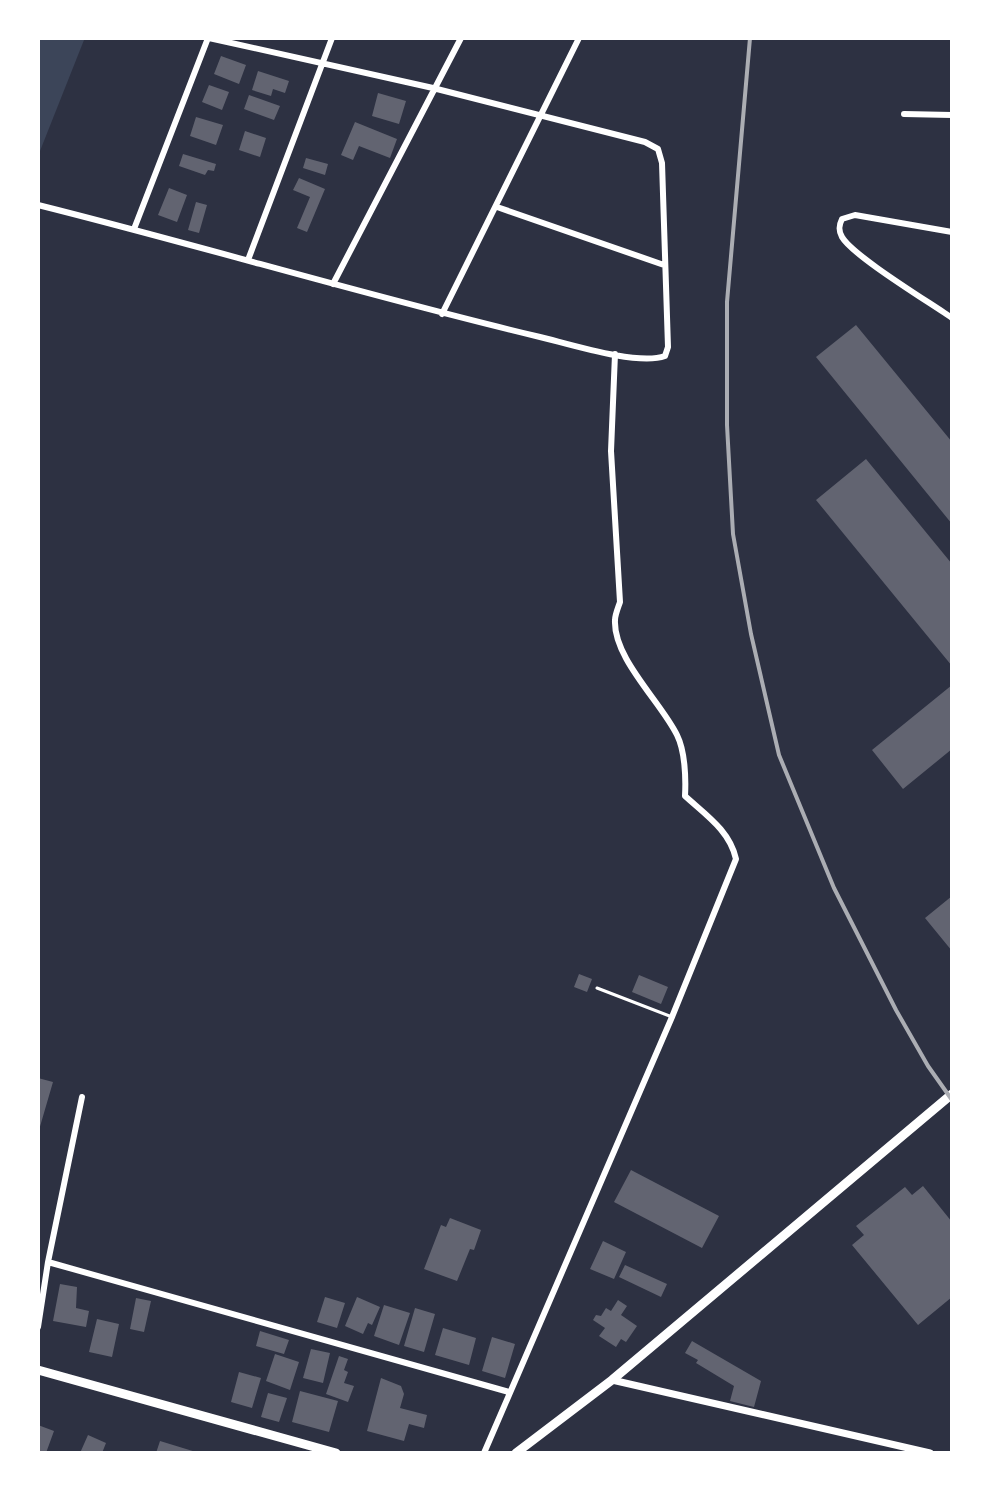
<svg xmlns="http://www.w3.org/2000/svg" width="990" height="1491" font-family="Lato,sans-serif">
	<rect width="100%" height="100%" fill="#2d3142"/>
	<path fill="#3c4559" d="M 38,38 L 84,40 L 38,156 Z"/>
	<path fill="#626471" d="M 221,56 L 246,65 L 239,84 L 214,74 Z
		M 258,71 L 289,81 L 285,93 L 273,89 L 271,96 L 252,90 Z
		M 209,85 L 229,92 L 222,110 L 202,102 Z
		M 378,93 L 406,101 L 399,124 L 372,116 Z
		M 249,95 L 280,106 L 274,120 L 244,109 Z
		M 196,117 L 223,125 L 216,145 L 190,136 Z
		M 355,122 L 397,139 L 390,158 L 359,146 L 353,160 L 341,155 Z
		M 245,131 L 266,138 L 260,157 L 239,150 Z
		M 183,154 L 216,164 L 214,171 L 208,170 L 205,175 L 179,166 Z
		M 306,158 L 328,164 L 325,175 L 303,168 Z
		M 299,178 L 325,189 L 307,232 L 297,228 L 310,197 L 293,190 Z
		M 169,188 L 187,195 L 177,222 L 158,215 Z
		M 196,202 L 207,205 L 199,233 L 188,230 Z
		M 856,325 L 952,442 L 952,524 L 816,357 Z
		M 866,459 L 952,564 L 952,666 L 816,500 Z
		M 952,685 L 952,749 L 903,789 L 872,750 Z
		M 952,896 L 952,951 L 925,918 Z
		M 579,974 L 592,979 L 587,992 L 574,987 Z
		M 639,975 L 668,987 L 661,1004 L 632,992 Z
		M 38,1078 L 53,1082 L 39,1130 L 38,1129 Z
		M 631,1170 L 719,1216 L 702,1248 L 614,1202 Z
		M 923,1186 L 952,1222 L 952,1297 L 918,1325 L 852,1245 L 864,1235 L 856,1226 L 905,1187 L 912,1195 Z
		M 450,1218 L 481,1230 L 474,1250 L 470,1249 L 457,1281 L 424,1269 L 441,1225 L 446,1227 Z
		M 603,1241 L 626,1252 L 614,1279 L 590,1269 Z
		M 625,1265 L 667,1284 L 661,1297 L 619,1277 Z
		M 60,1284 L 77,1287 L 76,1308 L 89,1311 L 86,1327 L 53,1321 Z
		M 325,1297 L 345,1303 L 337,1328 L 317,1322 Z
		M 357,1297 L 380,1307 L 372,1325 L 368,1323 L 363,1334 L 345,1326 Z
		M 136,1298 L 151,1301 L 144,1332 L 130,1329 Z
		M 618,1300 L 627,1306 L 621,1315 L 637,1326 L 626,1342 L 621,1339 L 616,1347 L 599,1336 L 605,1328 L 593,1320 L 596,1315 L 601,1316 L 606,1308 L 611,1311 Z
		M 384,1305 L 410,1313 L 399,1345 L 374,1336 Z
		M 415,1308 L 435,1314 L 424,1352 L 404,1346 Z
		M 97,1319 L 119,1324 L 112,1357 L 89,1352 Z
		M 443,1328 L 476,1338 L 469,1365 L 435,1355 Z
		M 260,1331 L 289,1340 L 284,1354 L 256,1346 Z
		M 492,1337 L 515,1344 L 505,1378 L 482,1371 Z
		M 692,1341 L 761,1381 L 754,1407 L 730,1401 L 734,1386 L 696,1363 L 698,1360 L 685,1353 Z
		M 311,1349 L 330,1353 L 323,1383 L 303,1378 Z
		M 275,1354 L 299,1362 L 290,1390 L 266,1381 Z
		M 339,1356 L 348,1359 L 344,1370 L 348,1372 L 344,1383 L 354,1386 L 348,1402 L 326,1394 Z
		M 239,1372 L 261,1378 L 252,1408 L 231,1402 Z
		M 381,1378 L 401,1386 L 404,1394 L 400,1408 L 427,1415 L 424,1428 L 409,1424 L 404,1441 L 367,1431 Z
		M 300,1391 L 338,1401 L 329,1432 L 292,1422 Z
		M 268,1393 L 287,1398 L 279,1422 L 261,1417 Z
		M 38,1425 L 54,1431 L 46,1453 L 38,1453 Z
		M 88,1435 L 106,1443 L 102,1453 L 80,1453 Z
		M 160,1441 L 196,1452 L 196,1453 L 156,1453 Z"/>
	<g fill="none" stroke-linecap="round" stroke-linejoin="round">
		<path stroke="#fff" stroke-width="3" d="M 597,988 L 672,1017"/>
		<path stroke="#fff" stroke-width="6" d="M 904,114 L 952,115
			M 38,205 C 206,247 371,297 540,337 C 569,344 638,366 665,356 L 668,347 L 662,163 L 658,149 L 645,142 L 433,88 L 209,38
			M 497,207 L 664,265
			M 134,229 L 208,38
			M 952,232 L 855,215 L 842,219 C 839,225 838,230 842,237 C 853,256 929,302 952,318
			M 248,260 L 332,38
			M 333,284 L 461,38
			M 442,314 L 579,38
			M 48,1262 L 509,1392
			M 38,1327 L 48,1262 L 82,1097
			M 484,1453 L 672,1017 L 736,859 C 730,831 706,815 685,796 C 686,778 685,751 677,735 C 661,702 613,658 615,620 C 615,615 618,608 620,602 L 611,451 L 615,354"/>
		<path stroke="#fff" stroke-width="7" d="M 612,1380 L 930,1453"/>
		<path stroke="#fff" stroke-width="9" d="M 38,1370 L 336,1453
			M 516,1453 L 612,1380 L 952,1094"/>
		<path stroke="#abadb3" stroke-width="4" d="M 750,38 L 727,302 L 727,425 L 733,534 L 751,634 L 779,755 L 834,888 L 896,1010 L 928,1066 L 952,1100"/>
	</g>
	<rect width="990" height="1491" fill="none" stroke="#ffffff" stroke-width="80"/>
</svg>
